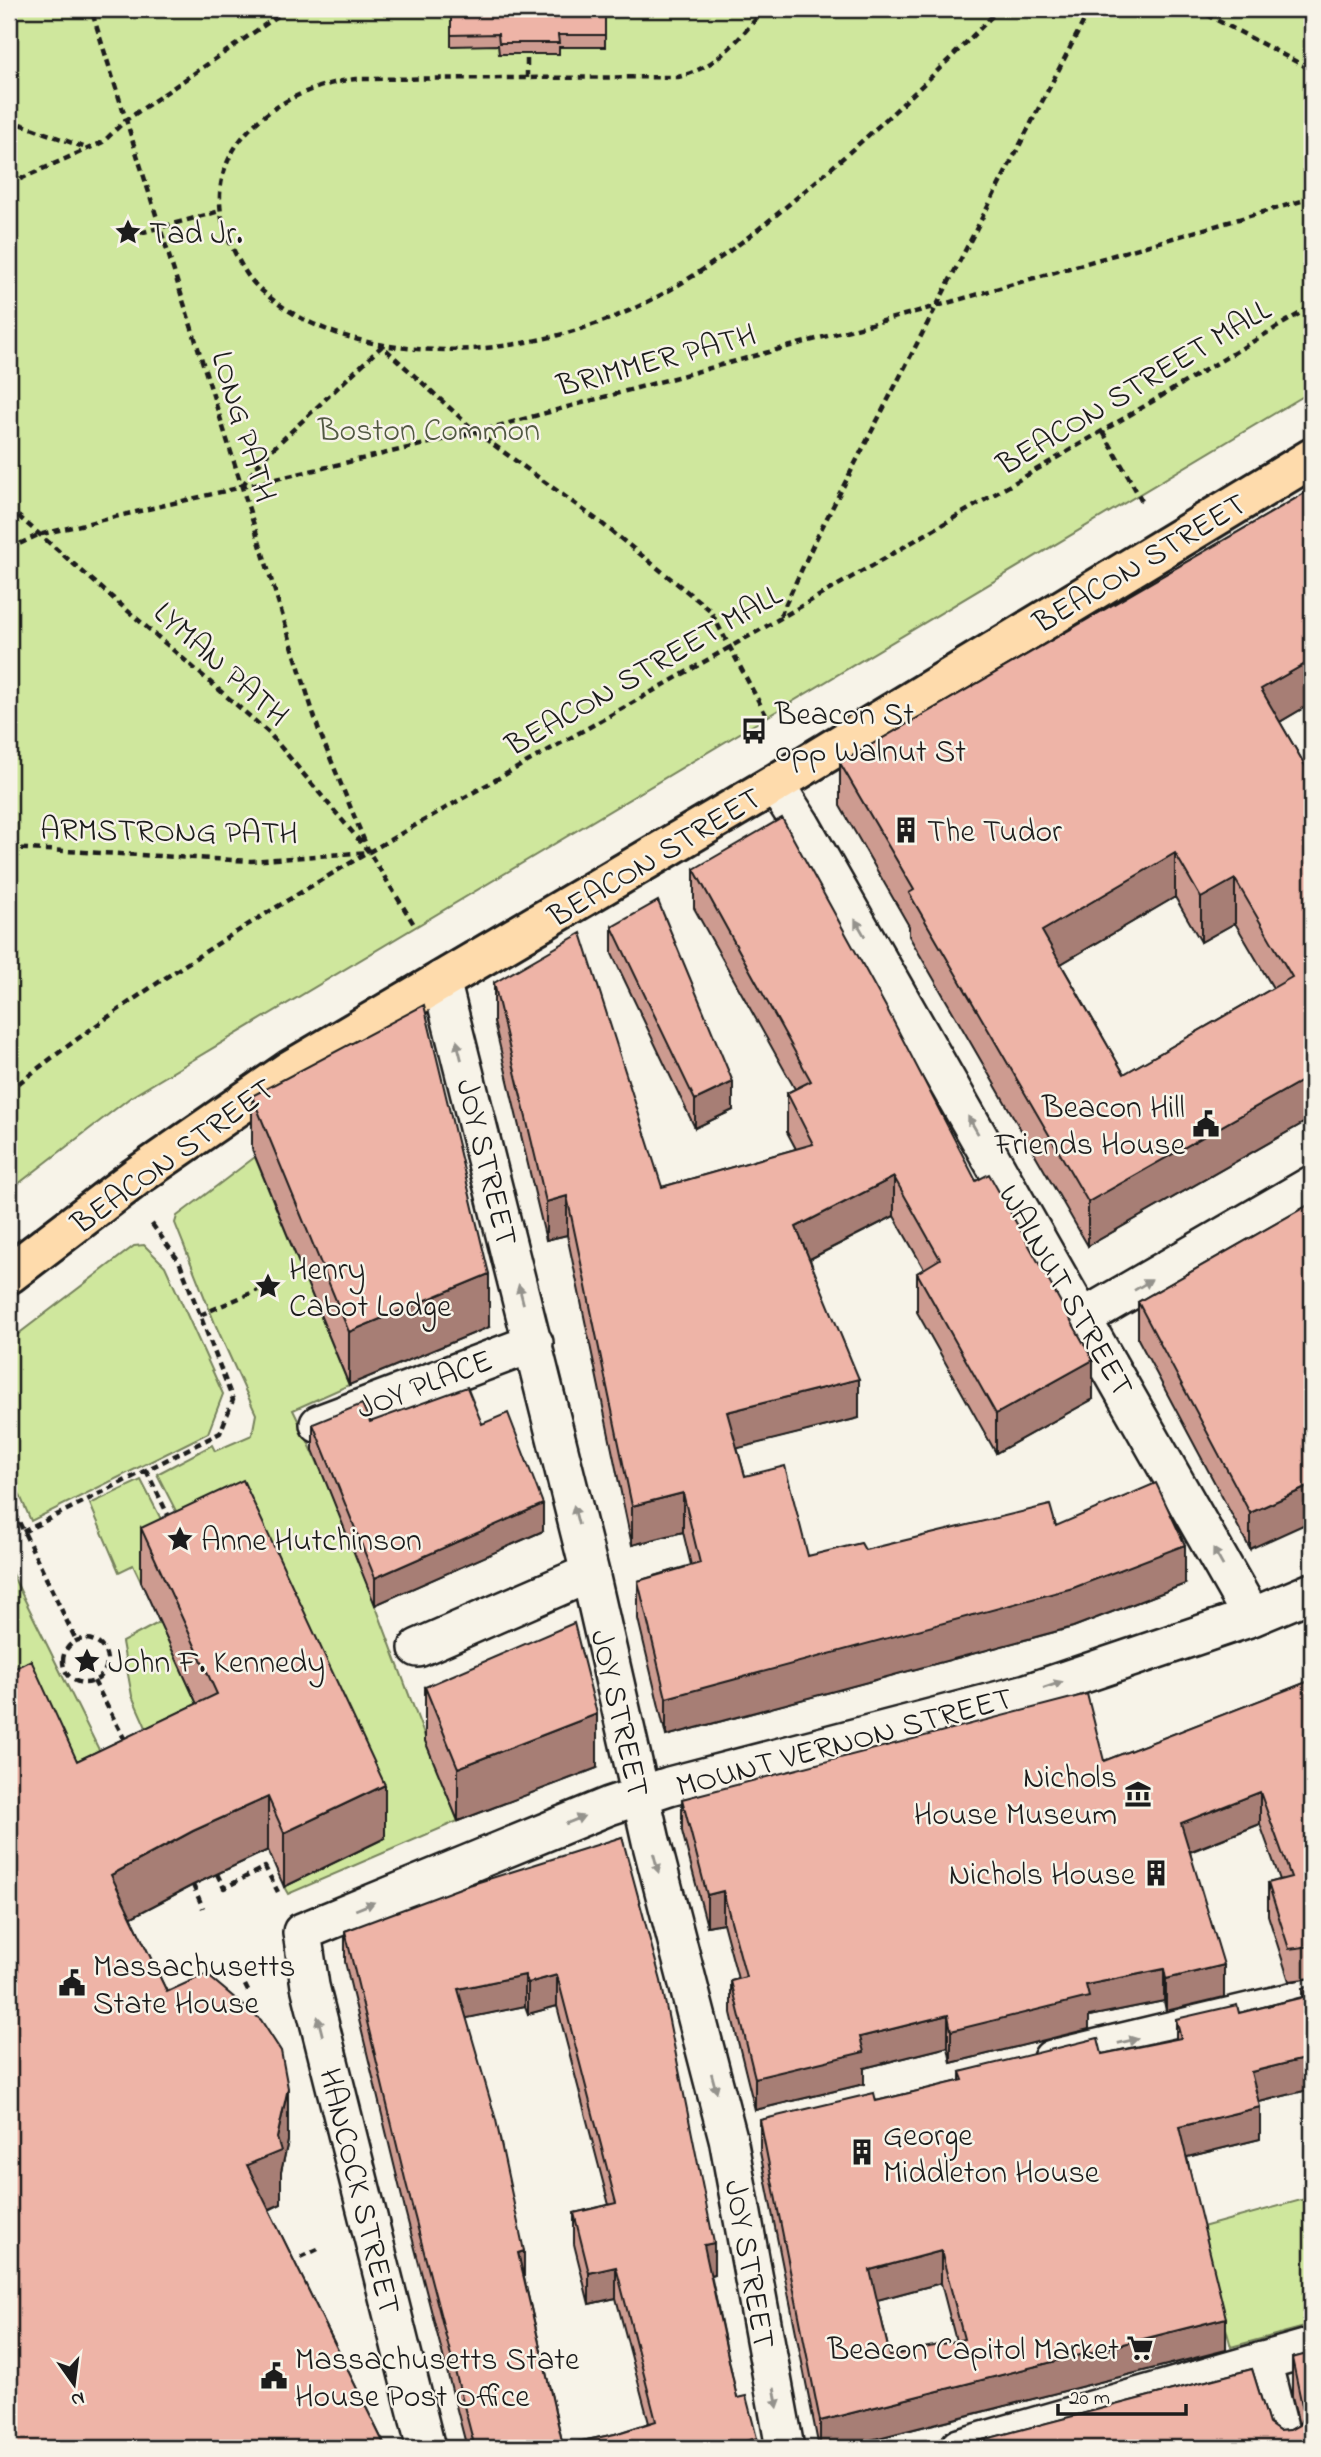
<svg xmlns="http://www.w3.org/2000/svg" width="1321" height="2457" font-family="'Indie Flower',sans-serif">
	<rect width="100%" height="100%" fill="#f7f3e8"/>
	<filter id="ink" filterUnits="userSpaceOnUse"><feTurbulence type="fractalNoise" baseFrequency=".0143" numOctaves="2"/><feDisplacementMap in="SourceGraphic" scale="14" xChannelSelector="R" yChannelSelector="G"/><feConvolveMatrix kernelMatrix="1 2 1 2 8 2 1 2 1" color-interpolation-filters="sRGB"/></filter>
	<g filter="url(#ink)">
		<path fill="#cfe79d" stroke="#76825c" stroke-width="2" d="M 9,9 L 1312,9 L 1312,391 L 131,1097 L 9,1191 Z
			M 255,1157 L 349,1385 L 293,1410 C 358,1543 402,1685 458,1821 L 288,1894 L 284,1887 L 385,1838 L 199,1556 L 157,1474 L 212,1445 L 215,1451 L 252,1435 L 256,1414 L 216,1326 L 175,1223 L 177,1216 Z
			M 144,1245 L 165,1266 L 223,1394 L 208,1433 L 31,1521 L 9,1470 L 9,1341 L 134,1246 Z
			M 141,1480 L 183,1562 L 141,1582 L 133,1565 L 119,1572 L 90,1504 Z
			M 9,1568 L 111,1774 L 96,1806 L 9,1724 Z
			M 160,1622 L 217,1748 L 156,1750 L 132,1696 L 122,1642 Z
			M 1312,2197 L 1312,2325 L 1231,2347 L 1199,2228 Z"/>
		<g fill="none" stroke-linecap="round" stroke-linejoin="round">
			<g stroke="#1c1c1c" stroke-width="42">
				<path id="street" d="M 775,784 L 800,823 L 1252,1617
					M 441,980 L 590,1573 L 651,1841 L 728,2138 L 785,2448
					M 1083,1318 L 1312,1185
					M 319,1424 L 534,1343
					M 418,1648 L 590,1573
					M 1052,2059 L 1312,1997
					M 1262,2361 L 1284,2448
					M 426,2448 L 310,1986 L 302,1932 L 609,1806 L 669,1786 L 1027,1693 L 1252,1617 L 1312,1592
					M 959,2448 L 1312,2347"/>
			</g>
			<g stroke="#1c1c1c" stroke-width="44">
				<path id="primary" d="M 9,1274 L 136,1177 L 290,1070 L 775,784 L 1312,458"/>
			</g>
			<path stroke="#1c1c1c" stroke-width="4.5" stroke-dasharray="7 5" stroke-linecap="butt" d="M 764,9 C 739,39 718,67 678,77 L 356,79 C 274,88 189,156 231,245 C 239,261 247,278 260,289 C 347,368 497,360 601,322 C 687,291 760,230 829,170 C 888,119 945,65 999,9
				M 1196,9 L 1312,70
				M 527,78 L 527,54
				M 9,120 L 89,149
				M 9,184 L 103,142 L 126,120 L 288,9
				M 129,236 L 220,211
				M 1103,432 L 1142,501
				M 242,486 L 264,457 L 382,346 L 476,432 L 600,522 L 710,610 L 767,717
				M 9,508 L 269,733 L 369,852 L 415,926
				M 9,549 L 38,535 L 476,432 L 937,306 L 1312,198
				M 780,616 L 815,541 L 1090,9
				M 9,848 L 251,861 L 369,852 L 319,731 L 91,9
				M 9,1091 C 198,941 415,826 625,707 C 855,576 1085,443 1312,306
				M 200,1315 L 258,1290
				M 146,1470 L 170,1519
				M 9,1501 L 76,1640
				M 23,1532 L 220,1433 L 233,1400 L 179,1261 L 149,1220
				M63 1661a22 22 0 1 1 44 0a22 22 0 1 1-44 0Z
				M 94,1681 L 126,1742
				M 217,1874 L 224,1888 L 265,1867 L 278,1892
				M 193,1885 L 203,1908
				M 245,1985 L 248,1991
				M 301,2257 L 318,2249"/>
			<use href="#street" stroke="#f7f3e8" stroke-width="37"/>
			<use href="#primary" stroke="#fedbac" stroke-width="38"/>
		</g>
		<path fill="#cd9b90" stroke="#1c1c1c" stroke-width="2" fill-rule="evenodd" d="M 451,9 L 605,9 L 605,47 L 559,47 L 559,54 L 499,54 L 498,45 L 451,46 Z
			M 1312,489 L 1312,703 L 1280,722 L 1306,767 L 1312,764 L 1312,1118 L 1088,1246 L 909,936 L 909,926 L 840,806 L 840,763 ZM 1175,897 L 1201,942 L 1235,923 L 1273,988 L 1124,1074 L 1061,964 Z
			M 694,869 L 976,1181 L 1093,1399 L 996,1453 L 917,1312 L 917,1273 L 924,1269 L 894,1216 L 810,1259 L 859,1418 L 737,1448 L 745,1476 L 808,1556 L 865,1550 L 1056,1526 L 1185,1584 L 1073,1627 L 666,1736 L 638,1619 L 638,1581 L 691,1565 L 683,1532 L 632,1545 L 567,1235 L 546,1240 L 494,1022 L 494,983 L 662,1187 L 796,1149 L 787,1132 L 787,1093 L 795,1089 L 694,908 Z
			M 612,927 L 733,1110 L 695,1128 L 612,954 Z
			M 252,1096 L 489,1327 L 349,1385 L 252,1149 Z
			M 1312,1203 L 1250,1549 L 1138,1339 L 1138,1302 Z
			M 370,1422 L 482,1424 L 543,1531 L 375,1605 L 313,1450 L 313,1424 Z
			M 141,1528 L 385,1838 L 284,1887 L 268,1850 L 193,1885 L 131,1917 L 167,1992 L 288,2141 L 281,2172 L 281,2204 L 269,2210 L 386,2448 L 9,2448 L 9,1671 L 77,1761 L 197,1704 L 141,1582 Z
			M 1312,1680 L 1312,1978 L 1289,1981 L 1268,1915 L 1268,1883 L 1280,1880 L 1260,1824 L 1190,1852 L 1224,1997 L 1166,2011 L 1164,2001 L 1089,2016 L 1089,2029 L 951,2063 L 948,2047 L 864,2068 L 864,2084 L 755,2110 L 731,2013 L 731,1981 L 738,1979 L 723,1923 L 707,1926 L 682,1831 L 682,1799 L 1104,1761 Z
			M 425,1687 L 597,1768 L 458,1821 L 425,1741 Z
			M 622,1837 L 714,2274 L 711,2275 L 737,2398 L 757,2448 L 467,2448 L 406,2214 L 345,1962 L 345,1931 ZM 525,2006 L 528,2014 L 557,2006 L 609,2205 L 574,2213 L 574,2244 L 589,2304 L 616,2298 L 649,2423 L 615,2434 L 563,2445 L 524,2278 L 466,2018 Z
			M 1312,1985 L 1312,2089 L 1259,2102 L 1260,2139 L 1187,2157 L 1226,2350 L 839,2448 L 819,2448 L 760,2152 L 760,2120 L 876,2101 L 960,2081 L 960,2072 L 1102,2054 L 1176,2038 L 1176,2019 L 1239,2013 L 1302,1997 L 1302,1989 ZM 941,2283 L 956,2341 L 890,2356 L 877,2300 Z
			M 1312,2346 L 1312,2448 L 952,2448 L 1252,2369 L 1269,2424 L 1279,2431 L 1290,2430 L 1299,2425 L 1292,2396 L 1292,2358 L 1309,2354 L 1309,2347 Z"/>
		<path fill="#a77e75" stroke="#1c1c1c" stroke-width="2" d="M 1312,660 L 1312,703 L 1261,733 L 1261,689 Z
			M 1175,853 L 1175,897 L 1042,975 L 1042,931 Z
			M 1235,879 L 1235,923 L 1201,942 L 1201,898 Z
			M 1312,1075 L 1312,1118 L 1088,1246 L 1088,1202 Z
			M 733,1082 L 733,1110 L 695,1128 L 695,1100 Z
			M 894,1177 L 894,1216 L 796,1266 L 796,1227 Z
			M 567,1196 L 567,1235 L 546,1240 L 546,1202 Z
			M 489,1274 L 489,1327 L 349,1385 L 349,1332 Z
			M 1093,1360 L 1093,1399 L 996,1453 L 996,1414 Z
			M 859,1379 L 859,1418 L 727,1451 L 727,1412 Z
			M 1312,1485 L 1312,1521 L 1250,1549 L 1250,1513 Z
			M 683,1493 L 683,1532 L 632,1545 L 632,1506 Z
			M 543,1504 L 543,1531 L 375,1605 L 375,1578 Z
			M 1185,1545 L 1185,1584 L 1073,1627 L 666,1736 L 666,1698 Z
			M 597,1714 L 597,1768 L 458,1821 L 458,1768 Z
			M 385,1785 L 385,1838 L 284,1887 L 284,1833 Z
			M 1260,1792 L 1260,1824 L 1181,1855 L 1181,1823 Z
			M 268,1797 L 268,1850 L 193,1885 L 111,1928 L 111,1875 L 193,1831 Z
			M 723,1891 L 723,1923 L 707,1926 L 707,1895 Z
			M 1224,1965 L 1224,1997 L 1166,2011 L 1166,1979 Z
			M 1164,1969 L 1164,2001 L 1089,2016 L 1089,2029 L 951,2063 L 951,2031 L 1086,1985 Z
			M 525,1975 L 525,2006 L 458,2020 L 458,1989 Z
			M 557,1975 L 557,2006 L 528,2014 L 528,1983 Z
			M 948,2015 L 948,2047 L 864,2068 L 864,2084 L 755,2110 L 755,2078 L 860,2037 Z
			M 1312,2057 L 1312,2089 L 1251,2104 L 1251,2072 Z
			M 288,2088 L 288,2141 L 281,2172 L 281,2204 L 247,2219 L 247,2165 L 277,2138 Z
			M 1260,2107 L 1260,2139 L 1179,2159 L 1179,2127 Z
			M 714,2243 L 714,2274 L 704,2276 L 704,2245 Z
			M 524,2251 L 524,2282 L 518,2253 Z
			M 941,2251 L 941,2283 L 870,2302 L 870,2270 Z
			M 616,2267 L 616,2298 L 589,2304 L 589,2273 Z
			M 1226,2318 L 1226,2350 L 839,2448 L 820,2448 L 820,2421 Z
			M 757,2438 L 757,2448 L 721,2448 Z"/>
		<path fill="#eeb4a7" stroke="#1c1c1c" stroke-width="2" fill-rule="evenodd" d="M 451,9 L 605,9 L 605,35 L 558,35 L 559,43 L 499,43 L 498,34 L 451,35 Z
			M 1312,489 L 1312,660 L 1261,689 L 1306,767 L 1312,764 L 1312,1075 L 1088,1202 L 909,893 L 914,890 L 840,763 ZM 1175,853 L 1201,898 L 1235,879 L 1292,977 L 1124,1074 L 1042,931 Z
			M 782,818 L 886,1007 L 976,1181 L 989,1174 L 1093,1360 L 996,1414 L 917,1273 L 940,1259 L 894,1177 L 796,1227 L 859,1379 L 727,1412 L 745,1476 L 785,1466 L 808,1556 L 861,1543 L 865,1550 L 1050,1505 L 1056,1526 L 1156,1483 L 1185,1545 L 1073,1588 L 666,1698 L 638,1581 L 700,1563 L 683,1493 L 632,1506 L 567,1196 L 546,1202 L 494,983 L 581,933 L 662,1187 L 813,1144 L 787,1093 L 811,1081 L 694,869 Z
			M 658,901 L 733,1082 L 695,1100 L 612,927 Z
			M 424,1005 L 489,1274 L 349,1332 L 252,1096 Z
			M 1312,1203 L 1312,1485 L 1250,1513 L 1138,1302 Z
			M 467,1387 L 482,1424 L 508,1413 L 543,1504 L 375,1578 L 313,1424 L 362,1404 L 370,1422 Z
			M 243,1480 L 385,1785 L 284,1833 L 268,1797 L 193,1831 L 111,1875 L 167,1992 L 206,1974 L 261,2020 L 281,2051 L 288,2088 L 277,2138 L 281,2151 L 247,2165 L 386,2448 L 18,2448 L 9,2428 L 9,1671 L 31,1660 L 77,1761 L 217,1694 L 141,1528 Z
			M 574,1623 L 597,1714 L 458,1768 L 425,1687 Z
			M 1312,1680 L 1312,1946 L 1289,1949 L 1268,1883 L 1291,1877 L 1260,1792 L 1181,1823 L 1224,1965 L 1166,1979 L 1164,1969 L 1086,1985 L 1089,1997 L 951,2031 L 948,2015 L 860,2037 L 864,2052 L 755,2078 L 731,1981 L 746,1977 L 723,1891 L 707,1895 L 682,1799 L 1087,1694 L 1104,1761 Z
			M 622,1837 L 661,1981 L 714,2243 L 704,2245 L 737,2398 L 746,2396 L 757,2438 L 721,2448 L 475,2448 L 406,2183 L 345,1931 L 463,1887 ZM 525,1975 L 528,1983 L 557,1975 L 616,2203 L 574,2213 L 589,2273 L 616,2267 L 656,2421 L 615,2434 L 563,2445 L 518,2253 L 524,2251 L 496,2120 L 458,1989 Z
			M 1312,1985 L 1312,2057 L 1251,2072 L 1260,2107 L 1179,2127 L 1226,2318 L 820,2421 L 760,2120 L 874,2093 L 876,2101 L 963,2080 L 960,2072 L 1098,2038 L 1102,2054 L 1181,2038 L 1176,2019 L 1237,2005 L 1239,2013 L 1304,1997 L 1302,1989 ZM 941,2251 L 964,2339 L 890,2356 L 870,2270 Z
			M 1312,2346 L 1312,2448 L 952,2448 L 1252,2369 L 1269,2424 L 1279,2431 L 1290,2430 L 1299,2425 L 1304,2415 L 1292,2358 L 1311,2353 L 1309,2347 Z"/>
		<defs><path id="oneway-solid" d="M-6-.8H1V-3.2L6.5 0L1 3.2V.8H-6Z" transform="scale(1.75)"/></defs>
		<g fill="#94928c">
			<use href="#oneway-solid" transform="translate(860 928) rotate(-120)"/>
			<use href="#oneway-solid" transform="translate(459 1050) rotate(-104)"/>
			<use href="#oneway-solid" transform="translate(973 1125) rotate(-120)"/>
			<use href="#oneway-solid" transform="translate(1143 1285) rotate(-31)"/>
			<use href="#oneway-solid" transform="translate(521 1294) rotate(-104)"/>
			<use href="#oneway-solid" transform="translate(576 1515) rotate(-104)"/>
			<use href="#oneway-solid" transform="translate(1218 1557) rotate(-119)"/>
			<use href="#oneway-solid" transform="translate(1053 1685) rotate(-19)"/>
			<use href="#oneway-solid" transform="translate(575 1820) rotate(-22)"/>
			<use href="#oneway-solid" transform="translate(656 1863) rotate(75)"/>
			<use href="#oneway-solid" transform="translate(365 1906) rotate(-22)"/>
			<use href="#oneway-solid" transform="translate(320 2026) rotate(-104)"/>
			<use href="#oneway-solid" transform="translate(1128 2041) rotate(-13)"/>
			<use href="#oneway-solid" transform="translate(714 2083) rotate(75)"/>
			<use href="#oneway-solid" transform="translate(776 2398) rotate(80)"/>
		</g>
	</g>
	<defs>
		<g id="sight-bare" transform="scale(2.1)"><path d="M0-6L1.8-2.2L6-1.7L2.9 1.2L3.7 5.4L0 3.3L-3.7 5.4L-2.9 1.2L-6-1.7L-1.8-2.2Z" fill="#1c1c1c" stroke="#f7f3e8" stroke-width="2.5" paint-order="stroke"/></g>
		<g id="bus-bare" transform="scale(2.1)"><path d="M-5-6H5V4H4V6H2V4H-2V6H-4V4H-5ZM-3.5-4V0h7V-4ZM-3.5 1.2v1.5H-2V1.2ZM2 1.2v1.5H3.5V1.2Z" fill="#1c1c1c" stroke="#f7f3e8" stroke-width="2.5" paint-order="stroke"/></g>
		<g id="building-bare" transform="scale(2.1)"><path d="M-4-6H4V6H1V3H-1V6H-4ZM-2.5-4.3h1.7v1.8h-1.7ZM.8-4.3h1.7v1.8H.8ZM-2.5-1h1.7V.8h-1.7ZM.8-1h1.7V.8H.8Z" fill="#1c1c1c" stroke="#f7f3e8" stroke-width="2.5" paint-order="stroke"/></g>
		<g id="civic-bare" transform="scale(2.1)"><path d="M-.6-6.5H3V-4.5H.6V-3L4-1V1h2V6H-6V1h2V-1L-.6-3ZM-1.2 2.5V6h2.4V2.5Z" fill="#1c1c1c" stroke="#f7f3e8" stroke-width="2.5" paint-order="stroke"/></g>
		<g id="museum-bare" transform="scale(2.1)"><path d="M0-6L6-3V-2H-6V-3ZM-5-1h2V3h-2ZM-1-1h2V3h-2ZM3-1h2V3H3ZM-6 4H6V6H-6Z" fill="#1c1c1c" stroke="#f7f3e8" stroke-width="2.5" paint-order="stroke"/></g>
		<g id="supermarket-bare" transform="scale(2.1)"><path d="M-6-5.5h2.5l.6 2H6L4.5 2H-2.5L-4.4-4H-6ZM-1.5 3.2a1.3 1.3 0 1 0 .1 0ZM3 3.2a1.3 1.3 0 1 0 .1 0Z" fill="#1c1c1c" stroke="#f7f3e8" stroke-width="2.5" paint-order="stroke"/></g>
	</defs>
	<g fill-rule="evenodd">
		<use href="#sight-bare" x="128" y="232"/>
		<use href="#bus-bare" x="754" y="731"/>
		<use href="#building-bare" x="906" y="830"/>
		<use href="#civic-bare" x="1206" y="1124"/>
		<use href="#sight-bare" x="268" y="1286"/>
		<use href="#sight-bare" x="180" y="1539"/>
		<use href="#sight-bare" x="87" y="1661"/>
		<use href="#museum-bare" x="1138" y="1794"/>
		<use href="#building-bare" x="1156" y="1873"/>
		<use href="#civic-bare" x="72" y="1983"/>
		<use href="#building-bare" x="862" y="2152"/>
		<use href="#supermarket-bare" x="1140" y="2348"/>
		<use href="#civic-bare" x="274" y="2376"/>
	</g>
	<g text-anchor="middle" stroke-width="5" stroke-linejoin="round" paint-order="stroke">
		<g font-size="32" fill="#1c1c1c" stroke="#f7f3e8" text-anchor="start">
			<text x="149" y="243">Tad Jr.</text>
			<text x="775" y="724">Beacon St<tspan x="775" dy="37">opp Walnut St</tspan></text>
			<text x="927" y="841">The Tudor</text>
			<text x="1185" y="1117" text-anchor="end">Beacon Hill<tspan x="1185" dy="37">Friends House</tspan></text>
			<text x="289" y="1279">Henry<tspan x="289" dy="37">Cabot Lodge</tspan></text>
			<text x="201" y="1550">Anne Hutchinson</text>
			<text x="108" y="1672">John F. Kennedy</text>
			<text x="1117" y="1787" text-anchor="end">Nichols<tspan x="1117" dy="37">House Museum</tspan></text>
			<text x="1135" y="1884" text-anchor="end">Nichols House</text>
			<text x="93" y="1976">Massachusetts<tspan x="93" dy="37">State House</tspan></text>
			<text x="883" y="2145">George<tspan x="883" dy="37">Middleton House</tspan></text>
			<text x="1119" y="2359" text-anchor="end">Beacon Capitol Market</text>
			<text x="295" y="2369">Massachusetts State<tspan x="295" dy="37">House Post Office</tspan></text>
		</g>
		<g font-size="32" fill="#1c1c1c" stroke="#f7f3e8">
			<text transform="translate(656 359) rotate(-15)" y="11">BRIMMER PATH</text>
			<text transform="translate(1133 386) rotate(-31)" y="11">BEACON STREET MALL</text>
			<text transform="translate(245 426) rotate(73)" y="11">LONG PATH</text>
			<text transform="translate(1139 562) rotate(-31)" y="11">BEACON STREET</text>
			<text transform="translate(222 663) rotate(42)" y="11">LYMAN PATH</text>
			<text transform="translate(643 669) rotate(-30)" y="11">BEACON STREET MALL</text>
			<text transform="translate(169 830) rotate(1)" y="11">ARMSTRONG PATH</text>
			<text transform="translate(654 856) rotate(-31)" y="11">BEACON STREET</text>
			<text transform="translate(172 1155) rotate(-36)" y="11">BEACON STREET</text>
			<text transform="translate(488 1162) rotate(76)" y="11">JOY STREET</text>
			<text transform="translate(1067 1290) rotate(60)" y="11">WALNUT STREET</text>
			<text transform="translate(424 1383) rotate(-21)" y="11">JOY PLACE</text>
			<text transform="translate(621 1713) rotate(77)" y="11">JOY STREET</text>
			<text transform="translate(844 1741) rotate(-15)" y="11">MOUNT VERNON STREET</text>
			<text transform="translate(361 2191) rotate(76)" y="11">HANCOCK STREET</text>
			<text transform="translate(751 2264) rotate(80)" y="11">JOY STREET</text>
		</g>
		<g font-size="32" fill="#525943" stroke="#f7f3e8">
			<text x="429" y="440">Boston Common</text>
		</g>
	</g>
	<rect width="1321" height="2457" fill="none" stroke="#f7f3e8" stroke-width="35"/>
	<rect x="18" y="18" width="1286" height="2422" fill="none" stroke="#1c1c1c" stroke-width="2.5" filter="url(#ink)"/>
	<g transform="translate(74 2384) rotate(166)" stroke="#f7f3e8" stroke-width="5" paint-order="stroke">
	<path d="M0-5L12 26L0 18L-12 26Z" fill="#1c1c1c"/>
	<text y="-10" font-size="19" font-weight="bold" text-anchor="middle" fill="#1c1c1c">N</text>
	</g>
	<path d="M1058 2404v10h128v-10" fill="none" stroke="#1c1c1c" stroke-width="3.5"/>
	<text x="1069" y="2404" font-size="21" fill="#1c1c1c" stroke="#f7f3e8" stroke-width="5" paint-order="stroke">20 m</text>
</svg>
